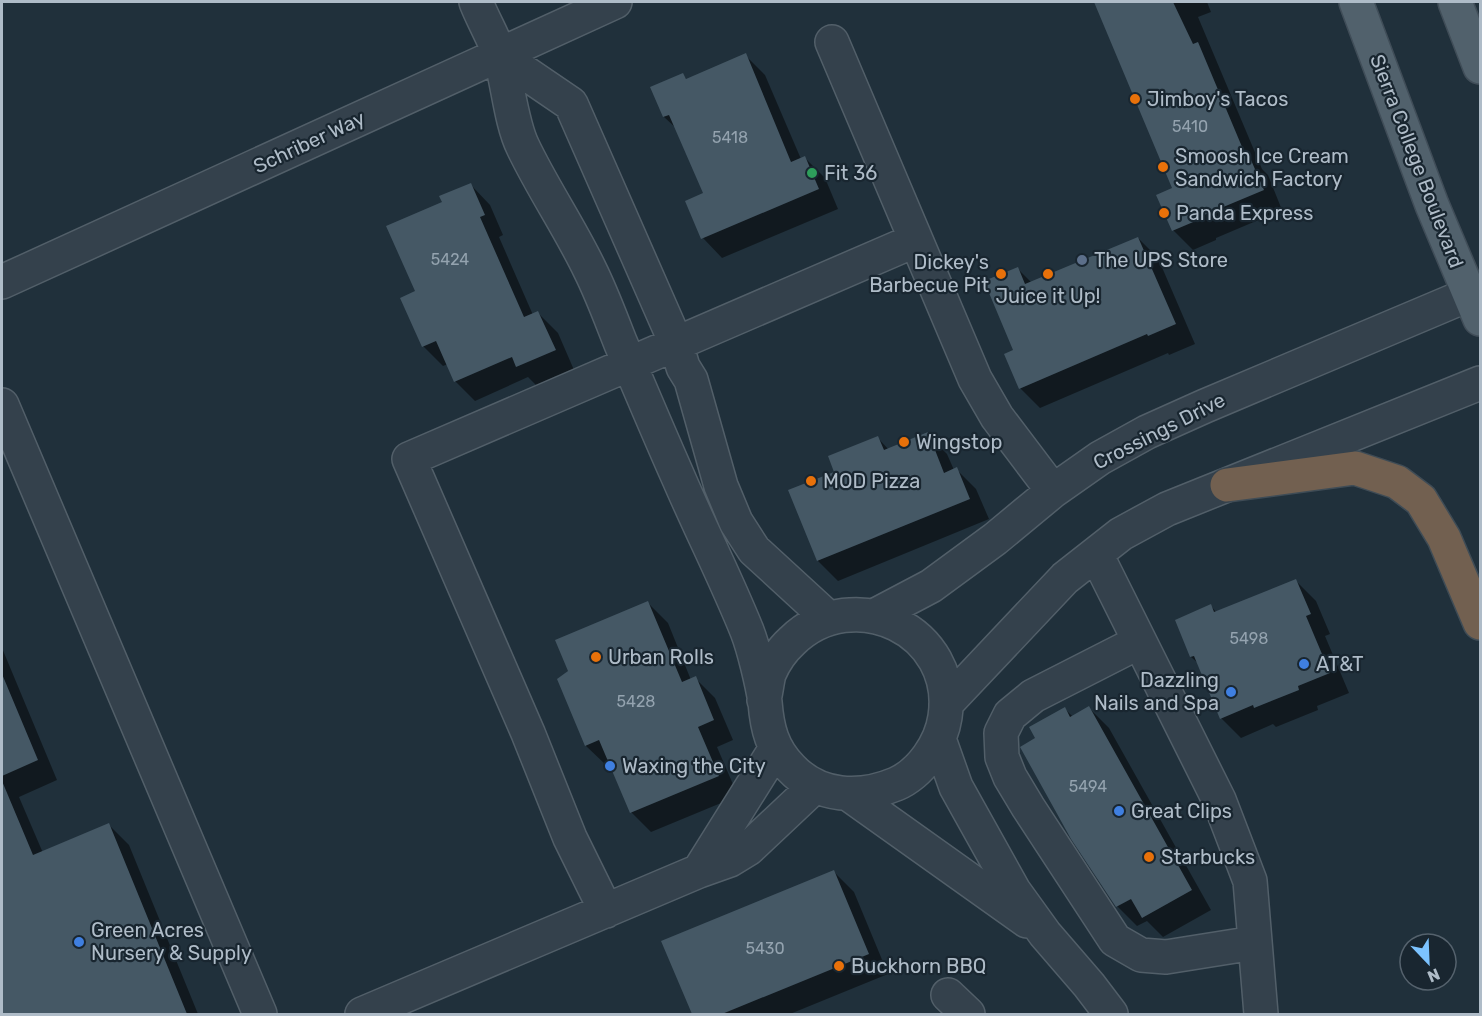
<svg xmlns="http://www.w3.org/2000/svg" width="1482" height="1016" font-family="Rubik,sans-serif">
	<rect width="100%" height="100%" fill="#20303b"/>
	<path fill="#0007" d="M 1096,2 L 1207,2 L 1211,12 L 1198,17 L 1262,169 L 1268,175 L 1282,210 L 1216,238 L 1216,240 L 1193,250 L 1173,230 L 1174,189 Z
		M 745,55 L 765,75 L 801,159 L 805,158 L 825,178 L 838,209 L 722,258 L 703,238 L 687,202 L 705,194 L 677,129 L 664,117 L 652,88 L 683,75 L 687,80 Z
		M 471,185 L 490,205 L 503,235 L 499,237 L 533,315 L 538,313 L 558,333 L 574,370 L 537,386 L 528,377 L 475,401 L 455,381 L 448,364 L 443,366 L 423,346 L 417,292 L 444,203 Z
		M 1138,238 L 1158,258 L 1195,344 L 1169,355 L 1168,353 L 1040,408 L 1020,388 L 1015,351 L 1018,269 L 1032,283 Z
		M 927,434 L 947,454 L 954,470 L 956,469 L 976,489 L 989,519 L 838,581 L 818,561 L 790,491 L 836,472 L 877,437 L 889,450 Z
		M 1296,581 L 1316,601 L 1330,634 L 1325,636 L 1349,693 L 1317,706 L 1318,710 L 1276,727 L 1273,724 L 1241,738 L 1221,718 L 1199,664 L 1191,657 L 1211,606 L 1217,613 Z
		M 648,603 L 668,623 L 691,680 L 695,678 L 715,698 L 733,740 L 717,747 L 738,796 L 651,832 L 631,812 L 610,764 L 606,765 L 586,746 L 559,679 Z
		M 2,648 L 57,780 L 19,797 L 43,853 L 109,825 L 129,845 L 198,1014 L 2,1014 Z
		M 1089,708 L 1109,728 L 1211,910 L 1163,937 L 1147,921 L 1137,926 L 1117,906 L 1037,738 L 1065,709 L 1073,717 Z
		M 834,872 L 854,892 L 888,974 L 790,1014 L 693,1014 L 663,942 Z"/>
	<path fill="#455865" d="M 1094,2 L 1173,2 L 1193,44 L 1198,42 L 1245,154 L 1248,153 L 1264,190 L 1197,218 L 1198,220 L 1172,231 L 1156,195 L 1172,188 Z
		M 746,53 L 791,162 L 805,156 L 819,189 L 701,239 L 685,201 L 703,193 L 669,115 L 663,117 L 650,87 L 683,73 L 686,79 Z
		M 471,183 L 485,215 L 480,217 L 524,317 L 538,311 L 556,350 L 516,367 L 512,357 L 454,382 L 436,341 L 422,347 L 400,298 L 415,291 L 386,226 L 442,202 L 439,196 Z
		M 1138,237 L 1176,324 L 1148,336 L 1147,334 L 1019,389 L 1004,354 L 1013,350 L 984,281 L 1018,267 L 1025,284 Z
		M 928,432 L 944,473 L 957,467 L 970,499 L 817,561 L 788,490 L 834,472 L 828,456 L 878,436 L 884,450 Z
		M 1296,579 L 1311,614 L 1306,616 L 1330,673 L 1298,686 L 1299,690 L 1254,708 L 1253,705 L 1220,719 L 1194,656 L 1190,657 L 1175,620 L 1211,604 L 1214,612 Z
		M 648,601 L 682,682 L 696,676 L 714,720 L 698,727 L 719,776 L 630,813 L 599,740 L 585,746 L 557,679 L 568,671 L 555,640 Z
		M 2,674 L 38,760 L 2,776 Z
		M 1089,706 L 1192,890 L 1142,918 L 1131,899 L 1116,907 L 1071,839 L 1020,747 L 1035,738 L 1029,727 L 1065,707 L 1070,717 Z
		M 2,781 L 33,855 L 109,823 L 187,1014 L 2,1014 Z
		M 834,870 L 869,954 L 722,1014 L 692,1014 L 661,941 Z"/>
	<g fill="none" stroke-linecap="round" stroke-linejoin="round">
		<g stroke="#525f69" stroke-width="36">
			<path id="minor" d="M 476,2 C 483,20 494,38 500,56 C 508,83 511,123 523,147 C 543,189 570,228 590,270 C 602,294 611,319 621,344 C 640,389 659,434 679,479 C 701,530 726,579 747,631 C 754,649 762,683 765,702 C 767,728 772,749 791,768 C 819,798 860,799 896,784 C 921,773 941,744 945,717 C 958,631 854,581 792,641 C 782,650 774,662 769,674 C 767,682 766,692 764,700
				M 832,42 L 975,379 L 997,417 L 1053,491
				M 499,55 L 571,104 L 676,343 L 683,367 L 691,380 L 721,486 L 736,522 L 754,550 L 827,617
				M 2,282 L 615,2
				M 2,405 L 260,1014
				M 1096,554 L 1219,800 L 1250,881 L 1261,1014
				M 876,615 L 931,586 L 995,539 L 1053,491 L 1100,458 L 1147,432 L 1205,406 L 1470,294
				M 1139,642 L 1033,696 L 1010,715 L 1001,733 L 1002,757 L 1010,777 L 1028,807 L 1115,940 L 1141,955 L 1166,957 L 1254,943
				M 946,704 L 1065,578 L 1121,534 L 1167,509 L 1480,383
				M 939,739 L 956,787 L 1014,891 L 1045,934 L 1089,985 L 1111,1014
				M 850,795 L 1027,921
				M 699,871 L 776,748
				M 606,911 L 570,838 L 528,733 L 409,459 L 916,240
				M 948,995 L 968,1014
				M 362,1014 L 699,871 L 730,860 L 748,849 L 815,786"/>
		</g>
		<g stroke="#404d58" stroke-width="36">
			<path id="major" d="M 1356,2 L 1432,205 L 1480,319
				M 1455,2 L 1480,67"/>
		</g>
		<g stroke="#3f4c56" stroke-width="36">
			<path id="highway" d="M 1227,485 L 1355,468 L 1397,482 L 1421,500 L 1444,538 L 1480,623"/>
		</g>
		<use href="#minor" stroke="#34414c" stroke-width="33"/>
		<use href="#major" stroke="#51616c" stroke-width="33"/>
		<use href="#highway" stroke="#726050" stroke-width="33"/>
	</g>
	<g fill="#e8710a" stroke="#192630" stroke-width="2">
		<circle cx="1135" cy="99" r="6"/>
		<circle cx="1163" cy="167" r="6"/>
		<circle cx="1164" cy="213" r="6"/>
		<circle cx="1001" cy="274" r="6"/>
		<circle cx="1048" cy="274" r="6"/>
		<circle cx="904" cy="442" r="6"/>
		<circle cx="811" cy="481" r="6"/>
		<circle cx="596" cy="657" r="6"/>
		<circle cx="1149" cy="857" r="6"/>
		<circle cx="839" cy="966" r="6"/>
	</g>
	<circle fill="#2e9e5b" stroke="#192630" stroke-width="2" cx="812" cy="173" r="6"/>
	<circle fill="#5c6f8a" stroke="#192630" stroke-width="2" cx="1082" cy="260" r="6"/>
	<g fill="#3f7fe0" stroke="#192630" stroke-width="2">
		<circle cx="1304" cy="664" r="6"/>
		<circle cx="1231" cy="692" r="6"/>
		<circle cx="610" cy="766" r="6"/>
		<circle cx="1119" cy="811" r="6"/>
		<circle cx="79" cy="942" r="6"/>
	</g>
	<g text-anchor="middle" stroke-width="4.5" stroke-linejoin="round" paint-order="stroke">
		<g font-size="16" fill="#94a3af">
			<text x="1190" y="132">5410</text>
			<text x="730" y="143">5418</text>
			<text x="450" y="265">5424</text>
			<text x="1249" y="644">5498</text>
			<text x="636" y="707">5428</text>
			<text x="1088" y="792">5494</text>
			<text x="765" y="954">5430</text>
		</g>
		<g font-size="20" fill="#afbcc8" stroke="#192630" text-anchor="start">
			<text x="1147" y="106">Jimboy's Tacos</text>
			<text x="1175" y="163">Smoosh Ice Cream<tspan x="1175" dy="23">Sandwich Factory</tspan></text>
			<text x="824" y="180">Fit 36</text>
			<text x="1176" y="220">Panda Express</text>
			<text x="1094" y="267">The UPS Store</text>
			<text x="989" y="269" text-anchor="end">Dickey's<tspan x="989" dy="23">Barbecue Pit</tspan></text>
			<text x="1048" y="303" text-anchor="middle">Juice it Up!</text>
			<text x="916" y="449">Wingstop</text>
			<text x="823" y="488">MOD Pizza</text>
			<text x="608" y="664">Urban Rolls</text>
			<text x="1316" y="671">AT&amp;T</text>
			<text x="1219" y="687" text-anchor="end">Dazzling<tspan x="1219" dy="23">Nails and Spa</tspan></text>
			<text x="622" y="773">Waxing the City</text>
			<text x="1131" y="818">Great Clips</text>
			<text x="1161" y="864">Starbucks</text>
			<text x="91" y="937">Green Acres<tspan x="91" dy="23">Nursery &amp; Supply</tspan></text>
			<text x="851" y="973">Buckhorn BBQ</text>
		</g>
		<g font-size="20" fill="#afbcc8" stroke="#192630">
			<text transform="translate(309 142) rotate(-25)" y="7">Schriber Way</text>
			<text transform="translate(1417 161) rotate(69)" y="7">Sierra College Boulevard</text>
			<text transform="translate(1159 431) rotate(-27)" y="7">Crossings Drive</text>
		</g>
	</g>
	<rect width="1482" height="1016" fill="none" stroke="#afbcc8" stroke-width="6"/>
	<g transform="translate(1428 962) rotate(157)"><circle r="28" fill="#192630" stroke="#55626d" stroke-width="1.5"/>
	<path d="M0-4.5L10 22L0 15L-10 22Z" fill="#7cc3ff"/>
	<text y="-9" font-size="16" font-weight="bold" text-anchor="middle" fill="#afbcc8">N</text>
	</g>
</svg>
